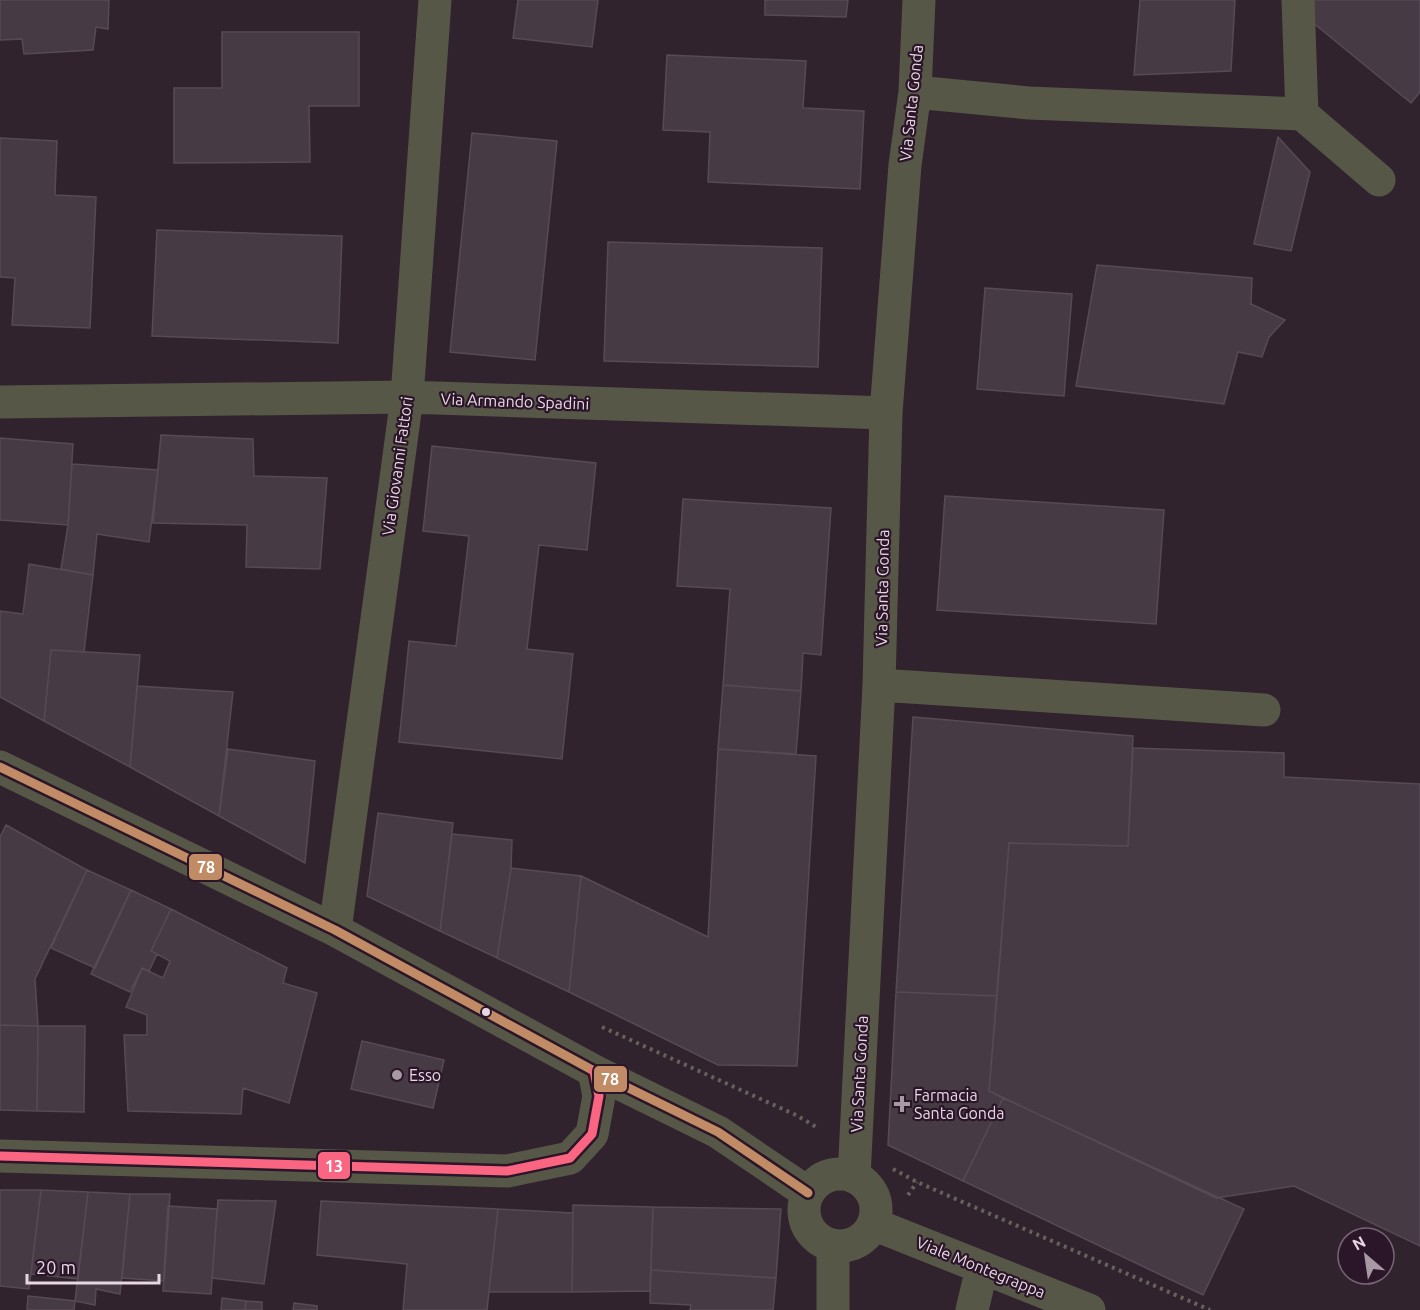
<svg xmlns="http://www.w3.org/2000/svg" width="1420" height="1310" font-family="Ubuntu,sans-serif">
	<rect width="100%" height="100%" fill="#30232e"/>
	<path fill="#463b44" stroke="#574a55" stroke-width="1.5" d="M 0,0 L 109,0 L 108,29 L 96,27 L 93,50 L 24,54 L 22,39 L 0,40 Z
		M 518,0 L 598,0 L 592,47 L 513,38 Z
		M 765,0 L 848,0 L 846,17 L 765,15 Z
		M 1140,0 L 1235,0 L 1231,71 L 1134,75 Z
		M 1312,0 L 1420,0 L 1420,92 L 1411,103 L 1301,13 Z
		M 222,32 L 359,32 L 359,106 L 309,106 L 310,162 L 174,163 L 174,88 L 222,88 Z
		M 667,55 L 806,61 L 803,108 L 864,111 L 860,189 L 708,182 L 710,132 L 663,130 Z
		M 472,133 L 557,141 L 535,360 L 450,352 Z
		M 1278,137 L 1310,172 L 1291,251 L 1254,244 Z
		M 0,138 L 57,141 L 55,195 L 96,197 L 90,328 L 12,325 L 15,278 L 0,277 Z
		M 157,230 L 342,236 L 338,343 L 152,336 Z
		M 608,242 L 822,248 L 818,367 L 604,361 Z
		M 1097,265 L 1252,278 L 1251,304 L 1285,320 L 1269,337 L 1262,357 L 1238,352 L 1224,404 L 1076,386 Z
		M 985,288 L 1072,294 L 1064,396 L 977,389 Z
		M 161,435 L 253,439 L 254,476 L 327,478 L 320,569 L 246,567 L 247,525 L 153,523 Z
		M 0,438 L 73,444 L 68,525 L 0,520 Z
		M 432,446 L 596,463 L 587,550 L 539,545 L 527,649 L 573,654 L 562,759 L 399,742 L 409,641 L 456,646 L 469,536 L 423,531 Z
		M 72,464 L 158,470 L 149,542 L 97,534 L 93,575 L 61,569 L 68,525 Z
		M 945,496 L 1164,510 L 1156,624 L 937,610 Z
		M 683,499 L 831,508 L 821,655 L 803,653 L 801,691 L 723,685 L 730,589 L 677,586 Z
		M 29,564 L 93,575 L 84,652 L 51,650 L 44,721 L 0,697 L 0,611 L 23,614 Z
		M 51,650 L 140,655 L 130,767 L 44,721 Z
		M 723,685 L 801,691 L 796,754 L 718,749 Z
		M 137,686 L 233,692 L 219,816 L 130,767 Z
		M 913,717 L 1133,736 L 1128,846 L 1009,843 L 997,996 L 896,992 Z
		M 1133,748 L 1284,753 L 1284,777 L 1420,784 L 1420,1246 L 1294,1186 L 1216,1198 L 989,1091 L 1009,843 L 1128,846 Z
		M 228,749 L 315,761 L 305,863 L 219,816 Z
		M 718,749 L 816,756 L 797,1066 L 718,1065 L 569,992 L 581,876 L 708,937 Z
		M 378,813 L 453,823 L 440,931 L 367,896 Z
		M 6,825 L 87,870 L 35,979 L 38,1026 L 0,1025 L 0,837 Z
		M 452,834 L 512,840 L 511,868 L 497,958 L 440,931 Z
		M 511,868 L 581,876 L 569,992 L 497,958 Z
		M 87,870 L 131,890 L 95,968 L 51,948 Z
		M 131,890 L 171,909 L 151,951 L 157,954 L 149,971 L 142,968 L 130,992 L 91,974 Z
		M 171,909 L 287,968 L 283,983 L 317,993 L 289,1103 L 243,1088 L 241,1114 L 128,1111 L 124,1035 L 147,1035 L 147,1015 L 126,1007 L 142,968 L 163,978 L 170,961 L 151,951 Z
		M 896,992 L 997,996 L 989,1091 L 1003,1098 L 963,1181 L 888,1145 Z
		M 0,1025 L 38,1026 L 37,1111 L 0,1110 Z
		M 38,1026 L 85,1026 L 84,1112 L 37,1111 Z
		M 362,1041 L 444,1060 L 433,1108 L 351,1089 Z
		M 1003,1098 L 1244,1209 L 1203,1295 L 963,1181 Z
		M 0,1190 L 41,1190 L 29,1289 L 0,1286 Z
		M 41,1190 L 88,1192 L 78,1279 L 31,1274 Z
		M 88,1192 L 130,1194 L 120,1294 L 96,1289 L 95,1305 L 75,1301 Z
		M 130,1194 L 170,1194 L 164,1281 L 122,1278 Z
		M 218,1200 L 276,1201 L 264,1284 L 212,1278 Z
		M 321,1201 L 498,1209 L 487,1310 L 403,1310 L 407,1264 L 317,1255 Z
		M 573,1205 L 653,1207 L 650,1291 L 572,1292 Z
		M 168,1206 L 217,1209 L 211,1294 L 163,1291 Z
		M 653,1207 L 781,1209 L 776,1278 L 651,1270 Z
		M 498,1209 L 573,1213 L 572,1292 L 489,1292 Z
		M 651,1270 L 776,1278 L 773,1310 L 690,1310 L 691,1305 L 650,1303 Z
		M 28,1296 L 75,1301 L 74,1310 L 27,1310 Z
		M 222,1298 L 246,1301 L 245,1310 L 221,1310 Z
		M 246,1301 L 262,1302 L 262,1310 L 245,1310 Z
		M 294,1303 L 317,1306 L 317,1310 L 293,1310 Z"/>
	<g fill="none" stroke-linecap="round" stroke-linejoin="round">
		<path stroke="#66625b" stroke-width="4" stroke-dasharray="3 4.5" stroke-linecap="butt" d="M 602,1027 L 796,1115 L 818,1128
			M 893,1169 L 917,1182 L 1210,1310
			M 908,1195 L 917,1182"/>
		<path stroke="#575748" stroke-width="33" d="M 1298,0 L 1302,114
			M 915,92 L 1029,103 L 1302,114 L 1379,180
			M 0,402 L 407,397 L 886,413
			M 879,685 L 1264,710
			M 0,767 L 335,930 L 594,1071 L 718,1132 L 808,1193
			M 335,930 L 407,397 L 435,0
			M 0,1156 L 507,1171 L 570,1158 L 592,1134 L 599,1096 L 594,1071
			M804 1210a36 36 0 1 1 72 0a36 36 0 1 1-72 0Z
			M 854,1177 L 879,685 L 886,413 L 905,165 L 915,92 L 919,0
			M 873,1224 L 1089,1310
			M 833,1310 L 833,1246
			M 972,1310 L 982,1268"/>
		<g stroke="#2b1528" stroke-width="14">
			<path id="bus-1" d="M 0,767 L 335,930 L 594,1071 L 718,1132 L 808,1193"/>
		</g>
		<g stroke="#2b1528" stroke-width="14">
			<path id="bus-2" d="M 0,1156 L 507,1171 L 570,1158 L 592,1134 L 599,1096 L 594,1071"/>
		</g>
		<use href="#bus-1" stroke="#c18c65" stroke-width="9"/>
		<use href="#bus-2" stroke="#fa6682" stroke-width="9"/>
	</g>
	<circle fill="#e7d7e4" stroke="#2b1528" stroke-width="2" cx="486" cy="1012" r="5"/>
	<g fill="#a798a4" stroke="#2b1528" stroke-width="2">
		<circle cx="397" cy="1075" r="6"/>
		<path d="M899 1095h6v6h6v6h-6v6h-6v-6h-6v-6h6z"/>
	</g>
	<g text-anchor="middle" stroke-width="4.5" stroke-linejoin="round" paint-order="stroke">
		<g font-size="16" fill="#e7d7e4" stroke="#2b1528">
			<text transform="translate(911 103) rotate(-84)" y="6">Via Santa Gonda</text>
			<text transform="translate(515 401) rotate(2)" y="6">Via Armando Spadini</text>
			<text transform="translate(397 466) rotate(-82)" y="6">Via Giovanni Fattori</text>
			<text transform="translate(882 588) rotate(-89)" y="6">Via Santa Gonda</text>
			<text transform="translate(859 1074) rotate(-87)" y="6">Via Santa Gonda</text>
			<text transform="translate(981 1267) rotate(22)" y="6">Viale Montegrappa</text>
		</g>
		<g font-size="16" fill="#e7d7e4" stroke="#2b1528" text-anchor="start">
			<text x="409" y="1081">Esso</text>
			<text x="914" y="1101">Farmacia<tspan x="914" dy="18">Santa Gonda</tspan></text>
		</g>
	</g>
	<g stroke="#2b1528" stroke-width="2">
		<rect x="188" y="853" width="35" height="28" rx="6" fill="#c18c65"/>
		<rect x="593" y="1065" width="35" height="28" rx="6" fill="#c18c65"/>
		<rect x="317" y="1151" width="34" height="29" rx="6" fill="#fa6682"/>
	</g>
	<g font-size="16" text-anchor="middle" font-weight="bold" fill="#fff">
		<text x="206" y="873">78</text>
		<text x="610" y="1085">78</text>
		<text x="334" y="1172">13</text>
	</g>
	<g transform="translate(1366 1256) rotate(331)"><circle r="28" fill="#2b1528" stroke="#766373" stroke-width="1.5"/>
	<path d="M0-4.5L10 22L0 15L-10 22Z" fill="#a798a4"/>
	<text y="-9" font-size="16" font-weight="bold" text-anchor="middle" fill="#e7d7e4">N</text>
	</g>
	<path d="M27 1274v9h132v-9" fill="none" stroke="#e7d7e4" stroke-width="3"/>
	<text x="36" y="1274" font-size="18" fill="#e7d7e4" stroke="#2b1528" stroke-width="4.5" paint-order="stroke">20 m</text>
</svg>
